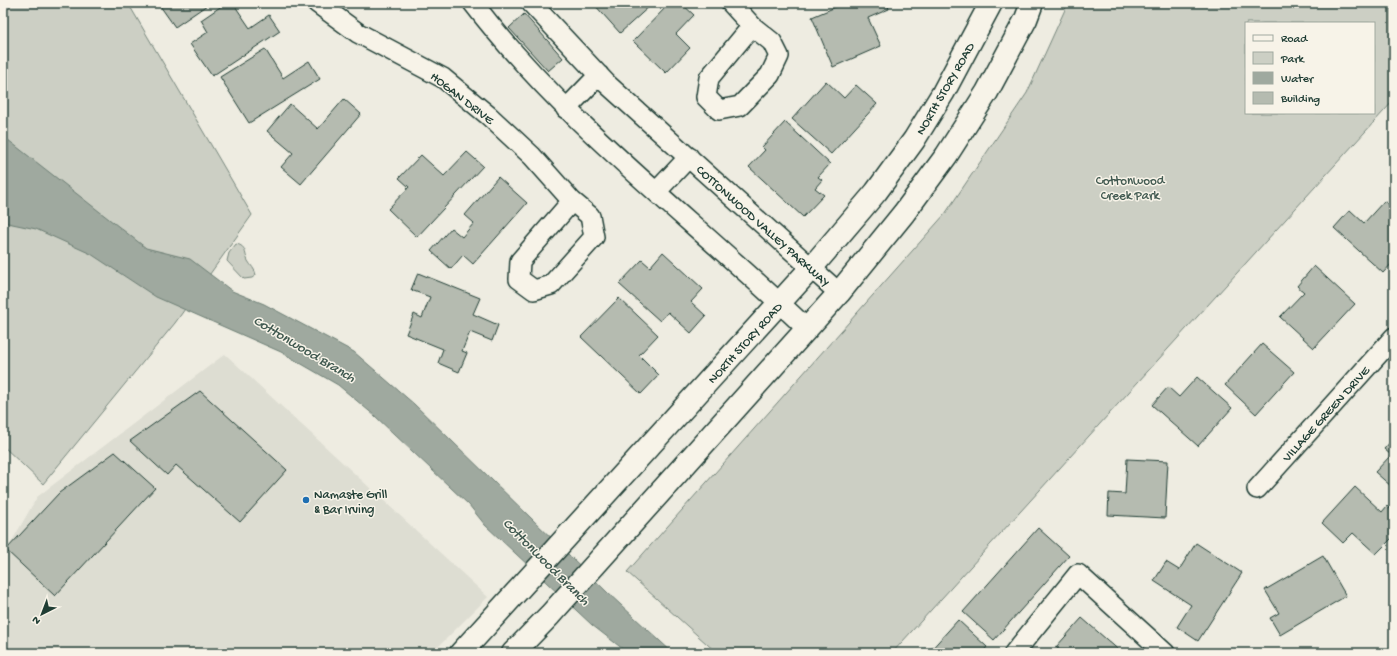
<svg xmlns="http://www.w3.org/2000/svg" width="1397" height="656" font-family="'Gochi Hand',sans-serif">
	<rect width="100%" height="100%" fill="#eeece1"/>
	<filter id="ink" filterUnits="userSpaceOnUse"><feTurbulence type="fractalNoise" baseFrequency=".025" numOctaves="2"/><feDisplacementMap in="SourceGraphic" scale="8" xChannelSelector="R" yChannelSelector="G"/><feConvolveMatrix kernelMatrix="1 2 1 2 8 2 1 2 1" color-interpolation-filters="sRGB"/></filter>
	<g filter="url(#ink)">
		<path fill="#ddddd2" d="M 225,354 L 488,597 L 432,653 L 16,653 L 3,643 L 3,557 L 37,497 Z"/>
		<path fill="#cccfc4" stroke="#76867c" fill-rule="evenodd" d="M 3,3 L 128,3 L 252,215 L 175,323 L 43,484 L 3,446 Z
			M 1068,3 L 1394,3 L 1394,100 L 892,653 L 717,653 L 627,572 L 945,214 L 1027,93 ZM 1246,23 L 1374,23 L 1374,113 L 1246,113 Z
			M 236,244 C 247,246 244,253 248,261 C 251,266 255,269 256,275 L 252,278 L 244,279 L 227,261 L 229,253 Z"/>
		<path fill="#9fa99f" stroke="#6c7e74" d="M 3,136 L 146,248 L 190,259 L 232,291 L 264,304 L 354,352 L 414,404 L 608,593 L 673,653 L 628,653 L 592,625 L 485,525 L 469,505 L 375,416 L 338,385 L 281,352 L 156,297 L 91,254 L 36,229 L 3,222 Z"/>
		<path fill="#b5bbb0" stroke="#1f3d34" d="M 158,3 L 210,3 L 175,27 Z
			M 226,3 L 233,3 L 250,28 L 269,15 L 280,31 L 212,76 L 190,44 L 208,32 L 201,20 Z
			M 593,3 L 651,3 L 652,4 L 620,33 Z
			M 670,3 L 681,3 L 694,15 L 676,34 L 690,48 L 666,73 L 633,41 Z
			M 845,3 L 887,3 L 889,9 L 868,18 L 881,46 L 833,67 L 812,17 Z
			M 524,14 L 563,58 L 548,71 L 509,28 Z
			M 265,49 L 283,78 L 309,61 L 320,79 L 249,123 L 220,77 Z
			M 826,81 L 844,98 L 856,85 L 877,104 L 831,154 L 792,119 Z
			M 344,99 L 361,114 L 301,184 L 281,167 L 293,153 L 267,131 L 290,104 L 318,129 Z
			M 785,122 L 830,164 L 818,177 L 822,180 L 815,188 L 824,195 L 803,217 L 749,167 L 765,150 L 762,147 Z
			M 467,152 L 483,166 L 417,237 L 388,209 L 409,187 L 399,178 L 421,155 L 444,176 Z
			M 498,177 L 527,203 L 473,264 L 463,255 L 451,269 L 431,251 L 451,228 L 462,237 L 474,223 L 465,215 Z
			M 1384,201 L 1394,209 L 1394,261 L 1383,273 L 1334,228 L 1350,210 L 1364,223 Z
			M 663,252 L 703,289 L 691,302 L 706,316 L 691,333 L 668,312 L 660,321 L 619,284 L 642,260 L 650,267 Z
			M 1314,266 L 1355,304 L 1314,348 L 1280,317 L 1304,292 L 1297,286 Z
			M 418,273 L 480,298 L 473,314 L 498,325 L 492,341 L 470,332 L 462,351 L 467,353 L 459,372 L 438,363 L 443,349 L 406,334 L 414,314 L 422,318 L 430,297 L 411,290 Z
			M 619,298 L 658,335 L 639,355 L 659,375 L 641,394 L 581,337 Z
			M 1262,344 L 1294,372 L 1256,414 L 1225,385 Z
			M 1197,377 L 1232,408 L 1198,446 L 1152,405 L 1168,387 L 1179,397 Z
			M 200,391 L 287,470 L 240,522 L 176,465 L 167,475 L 130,441 Z
			M 1394,438 L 1394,485 L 1392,487 L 1375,472 L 1391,455 L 1384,449 Z
			M 115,452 L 155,488 L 55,596 L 6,550 L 59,493 Z
			M 1127,459 L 1168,461 L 1165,518 L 1108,515 L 1109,493 L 1125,494 Z
			M 1355,487 L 1382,512 L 1387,506 L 1394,513 L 1394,536 L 1376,554 L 1353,533 L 1343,543 L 1322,523 Z
			M 1038,528 L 1069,556 L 994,640 L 963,612 Z
			M 1196,543 L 1242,573 L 1198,641 L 1177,627 L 1191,605 L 1154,581 L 1166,562 L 1179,570 Z
			M 1323,556 L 1346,596 L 1280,635 L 1270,618 L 1279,613 L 1265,590 Z
			M 1082,618 L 1122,653 L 1063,653 L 1056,647 Z
			M 958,620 L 987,647 L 982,653 L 928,653 Z"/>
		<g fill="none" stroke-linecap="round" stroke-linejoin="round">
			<g stroke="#1f3d34" stroke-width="22">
				<path id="street" d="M 317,3 L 358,33 L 443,78 L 489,116 L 532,156 L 572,201 L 590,216 L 594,237 L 551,285 L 534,290 L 519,279 L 520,261 L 572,201
					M 473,3 C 568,127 694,220 806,328
					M 531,3 L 607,84 L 839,293
					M 731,3 L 752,26 L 772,42 L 779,56 L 770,75 L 740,106 L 719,110 L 706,97 L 709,78 L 752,26
					M 566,109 L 599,75
					M 656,192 L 689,157
					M 1257,489 L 1394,337
					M 1014,653 L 1078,574 L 1165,653"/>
			</g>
			<g stroke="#1f3d34" stroke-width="25">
				<path id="secondary" d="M 461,653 L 812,267 L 876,192 L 914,140 L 943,93 L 991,3
					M 513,653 L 550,615 L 839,293 L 904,213 L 946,156 L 987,92 L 1026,19 L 1032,3"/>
			</g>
			<use href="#street" stroke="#f7f3e8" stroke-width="19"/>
			<use href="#secondary" stroke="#f7f3e8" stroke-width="22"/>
		</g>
	</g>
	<circle fill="#1f6fb2" stroke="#f7f3e8" stroke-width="1.5" cx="306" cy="500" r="4"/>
	<g text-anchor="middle" stroke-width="3" stroke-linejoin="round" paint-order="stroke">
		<g font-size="13" fill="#1f3d34" stroke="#f7f3e8">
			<text transform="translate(944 88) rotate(-60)" y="5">NORTH STORY ROAD</text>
			<text transform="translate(463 97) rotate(38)" y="5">HOGAN DRIVE</text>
			<text transform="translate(764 225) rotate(42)" y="5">COTTONWOOD VALLEY PARKWAY</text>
			<text transform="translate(744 342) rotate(-48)" y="5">NORTH STORY ROAD</text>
			<text transform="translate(1325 413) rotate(-48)" y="5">VILLAGE GREEN DRIVE</text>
		</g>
		<g font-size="13" fill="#425a51" stroke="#f7f3e8">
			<text x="1130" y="184">Cottonwood<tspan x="1130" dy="15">Creek Park</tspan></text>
		</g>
		<g font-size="13" fill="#1f3d34" stroke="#f7f3e8" text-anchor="start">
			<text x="314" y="498">Namaste Grill<tspan x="314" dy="15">&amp; Bar Irving</tspan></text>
		</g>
		<g font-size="14" font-style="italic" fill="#3f584f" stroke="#f7f3e8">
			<text transform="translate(305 348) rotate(31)" y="5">Cottonwood Branch</text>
			<text transform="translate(547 561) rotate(45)" y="5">Cottonwood Branch</text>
		</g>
	</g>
	<rect width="1397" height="656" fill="none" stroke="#f7f3e8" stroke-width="16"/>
	<rect x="8" y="8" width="1381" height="640" fill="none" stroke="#1f3d34" stroke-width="1.5" filter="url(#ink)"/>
	<rect x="1245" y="22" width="130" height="92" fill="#f7f3e8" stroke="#a1aaa0"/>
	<rect x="1253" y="35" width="20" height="6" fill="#f7f3e8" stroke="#a1aaa0"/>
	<text x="1281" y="42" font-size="12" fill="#1f3d34">Road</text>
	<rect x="1253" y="52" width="20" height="12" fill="#cccfc4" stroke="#a1aaa0"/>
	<text x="1281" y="62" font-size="12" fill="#1f3d34">Park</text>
	<rect x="1253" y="72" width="20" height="12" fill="#9fa99f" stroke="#a1aaa0"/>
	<text x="1281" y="82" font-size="12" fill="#1f3d34">Water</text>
	<rect x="1253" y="92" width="20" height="12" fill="#b5bbb0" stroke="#a1aaa0"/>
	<text x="1281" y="102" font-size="12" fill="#1f3d34">Building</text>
	<g transform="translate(42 614) rotate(222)" stroke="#f7f3e8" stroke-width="3" paint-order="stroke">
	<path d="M0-3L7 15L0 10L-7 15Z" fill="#1f3d34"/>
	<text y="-6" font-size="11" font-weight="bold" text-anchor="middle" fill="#1f3d34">N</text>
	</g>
</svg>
